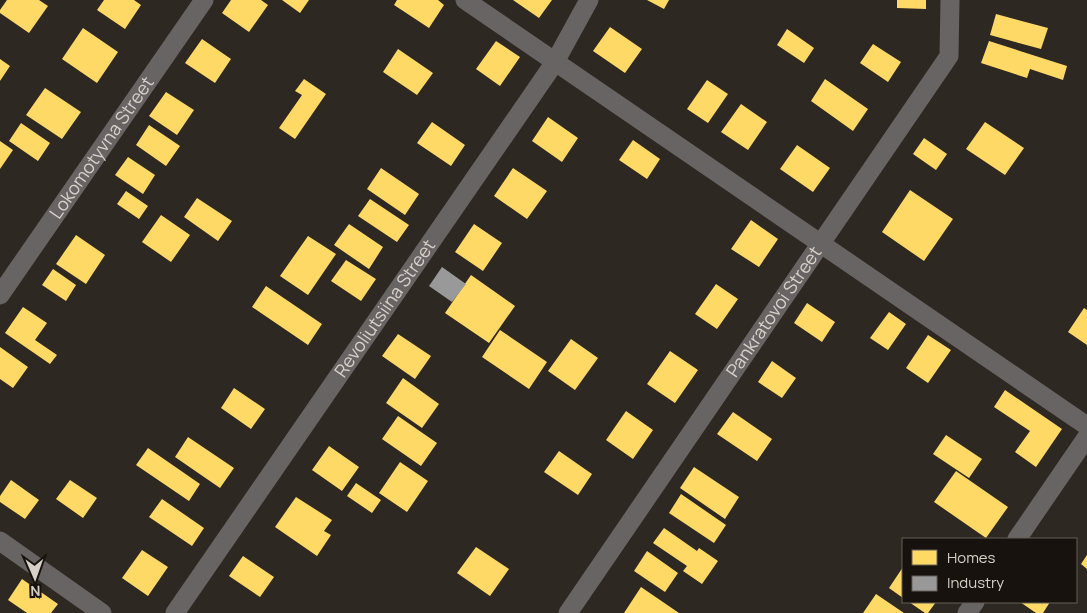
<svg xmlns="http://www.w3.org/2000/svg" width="1087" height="613" font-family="Manrope,sans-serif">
	<rect width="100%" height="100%" fill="#2e2822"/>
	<path fill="#ffd966" d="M 7,0 L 39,0 L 48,6 L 29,33 L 0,13 L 0,10 Z
		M 104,0 L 134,0 L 141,5 L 125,29 L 97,10 Z
		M 231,0 L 261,0 L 268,5 L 249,32 L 222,13 Z
		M 282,0 L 309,0 L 300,13 Z
		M 397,0 L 438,0 L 444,5 L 429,28 L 394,5 Z
		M 513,0 L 552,0 L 539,18 Z
		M 647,0 L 669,0 L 664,9 Z
		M 897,0 L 926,0 L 926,9 L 897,8 Z
		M 996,14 L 1048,28 L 1041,49 L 990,35 Z
		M 610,27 L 642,49 L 625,73 L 593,51 Z
		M 83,28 L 118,52 L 97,83 L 62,59 Z
		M 787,29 L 814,48 L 804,63 L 777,45 Z
		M 202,39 L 231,59 L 215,83 L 185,63 Z
		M 496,41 L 520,57 L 500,86 L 476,69 Z
		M 989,41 L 1067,66 L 1063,80 L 1030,69 L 1027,78 L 981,63 Z
		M 873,44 L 901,62 L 888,82 L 860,63 Z
		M 398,49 L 433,73 L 417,95 L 383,72 Z
		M 0,59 L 10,66 L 0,81 Z
		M 304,79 L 326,94 L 295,139 L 279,128 L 302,95 L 295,91 Z
		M 825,79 L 868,109 L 853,131 L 811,101 Z
		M 707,80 L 728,94 L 708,123 L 687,109 Z
		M 45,88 L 81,112 L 62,139 L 26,115 Z
		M 166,92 L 194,110 L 177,135 L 149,116 Z
		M 741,104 L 767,122 L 748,150 L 721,132 Z
		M 548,117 L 578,138 L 562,162 L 532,141 Z
		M 432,122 L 465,145 L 451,166 L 417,143 Z
		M 985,122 L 1024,148 L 1005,175 L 966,149 Z
		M 21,123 L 50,143 L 38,161 L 9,141 Z
		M 149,125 L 180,146 L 166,166 L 136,145 Z
		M 924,138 L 947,154 L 936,170 L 913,154 Z
		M 633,140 L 660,159 L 647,179 L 619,160 Z
		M 0,141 L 13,150 L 0,169 Z
		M 797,145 L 830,168 L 813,192 L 780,169 Z
		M 128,157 L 155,175 L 143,194 L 115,175 Z
		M 381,168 L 419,194 L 405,215 L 367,189 Z
		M 513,168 L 547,191 L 527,219 L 494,196 Z
		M 910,190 L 953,219 L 924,261 L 882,232 Z
		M 126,191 L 148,206 L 139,219 L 117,204 Z
		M 197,198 L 232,221 L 218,241 L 184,217 Z
		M 370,199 L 409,225 L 397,242 L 358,216 Z
		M 161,215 L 190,235 L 171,262 L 142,242 Z
		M 751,220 L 778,239 L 759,267 L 731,249 Z
		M 349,224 L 383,247 L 369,269 L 334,245 Z
		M 474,224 L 502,243 L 483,271 L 455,252 Z
		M 76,235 L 105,255 L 86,284 L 56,264 Z
		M 308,236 L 336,254 L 308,295 L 280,276 Z
		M 346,260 L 376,279 L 361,301 L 331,281 Z
		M 53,269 L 76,285 L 66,301 L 42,285 Z
		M 471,275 L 515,306 L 489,343 L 445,313 Z
		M 716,284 L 738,299 L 717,329 L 695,314 Z
		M 266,286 L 322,324 L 308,345 L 252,307 Z
		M 807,303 L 835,322 L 822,342 L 794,323 Z
		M 23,307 L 47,323 L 35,340 L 57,355 L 50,364 L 5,333 Z
		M 1084,308 L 1087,310 L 1087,345 L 1068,332 Z
		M 889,312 L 906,324 L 888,350 L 870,338 Z
		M 500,330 L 547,362 L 529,389 L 482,357 Z
		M 398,334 L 431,356 L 415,379 L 382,356 Z
		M 928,335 L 951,350 L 928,383 L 906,368 Z
		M 571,339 L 598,358 L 575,390 L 548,371 Z
		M 0,347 L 28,367 L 13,388 L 0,379 Z
		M 670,351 L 698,370 L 675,403 L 647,384 Z
		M 772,361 L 796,378 L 782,398 L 758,382 Z
		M 403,378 L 439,404 L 422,428 L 386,403 Z
		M 234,388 L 265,409 L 251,429 L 221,408 Z
		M 1005,390 L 1062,429 L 1036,467 L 1015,452 L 1030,431 L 994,407 Z
		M 626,411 L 653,430 L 633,459 L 606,440 Z
		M 733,412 L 772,439 L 757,461 L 717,434 Z
		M 398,416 L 437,443 L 421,466 L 382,439 Z
		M 946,435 L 982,459 L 969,478 L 933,454 Z
		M 188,437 L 234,468 L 220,488 L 175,457 Z
		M 329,446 L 359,467 L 342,491 L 312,470 Z
		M 148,448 L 200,484 L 189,501 L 136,465 Z
		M 559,451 L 592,474 L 578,495 L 544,472 Z
		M 400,462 L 428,481 L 407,512 L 379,493 Z
		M 694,467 L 739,497 L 725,519 L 680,488 Z
		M 956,471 L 1008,507 L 986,538 L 934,502 Z
		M 11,480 L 39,500 L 25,519 L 0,502 L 0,496 Z
		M 70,480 L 97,498 L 83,518 L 56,499 Z
		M 356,483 L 381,500 L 372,513 L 347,496 Z
		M 681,494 L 726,525 L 714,543 L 669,513 Z
		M 296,497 L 332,520 L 324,531 L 331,535 L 317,556 L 275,527 Z
		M 162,499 L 204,528 L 192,546 L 149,517 Z
		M 664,528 L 697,551 L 699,548 L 718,561 L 702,584 L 683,571 L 687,566 L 653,543 Z
		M 476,547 L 509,569 L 490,596 L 457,573 Z
		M 142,550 L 168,567 L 148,596 L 122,578 Z
		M 647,551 L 678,573 L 665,592 L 634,571 Z
		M 1087,555 L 1087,569 L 1081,564 Z
		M 243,556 L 274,577 L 260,597 L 229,576 Z
		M 903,567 L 903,598 L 889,588 Z
		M 22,579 L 58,604 L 51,613 L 27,613 L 8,600 Z
		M 641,587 L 679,613 L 624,613 Z
		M 876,594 L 904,613 L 863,613 Z
		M 909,602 L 936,602 L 928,613 L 925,613 Z
		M 1020,602 L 1050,602 L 1043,613 L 1036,613 Z"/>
	<path fill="#999" d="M 442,267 L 466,284 L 452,302 L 429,286 Z"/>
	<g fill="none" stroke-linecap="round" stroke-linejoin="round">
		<g stroke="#676463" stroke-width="19">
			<path d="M 465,0 L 1087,426"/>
			<path id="s1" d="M 0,295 L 204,0"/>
			<path d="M 1017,539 L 1087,437"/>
			<path d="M 0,541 L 102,613"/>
			<path id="s2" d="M 175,613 L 555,62 L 589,0"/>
			<path id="s3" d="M 568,613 L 949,56 L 950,0"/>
			<path d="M 967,613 L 975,602"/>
		</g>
	</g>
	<g text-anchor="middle" stroke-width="5" stroke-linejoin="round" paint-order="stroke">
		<g font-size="18" fill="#d7d0c9" stroke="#17120d">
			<text dy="6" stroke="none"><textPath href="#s1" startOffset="179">Lokomotyvna Street</textPath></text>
			<text dy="6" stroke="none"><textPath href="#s2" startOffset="370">Revoliutsiina Street</textPath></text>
			<text dy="6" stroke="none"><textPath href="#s3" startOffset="365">Pankratovoi Street</textPath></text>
		</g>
	</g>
	<rect x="902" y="538" width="175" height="65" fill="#17120d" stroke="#645e58"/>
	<rect x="912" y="550" width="25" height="15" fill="#ffd966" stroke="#645e58"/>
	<text x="947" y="563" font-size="15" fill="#d7d0c9">Homes</text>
	<rect x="912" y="576" width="25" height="15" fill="#999999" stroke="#645e58"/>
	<text x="947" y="588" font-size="15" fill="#d7d0c9">Industry</text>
	<g transform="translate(35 578) rotate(178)" stroke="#17120d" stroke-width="4" paint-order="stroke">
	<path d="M0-4L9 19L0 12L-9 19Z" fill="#d7d0c9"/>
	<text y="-8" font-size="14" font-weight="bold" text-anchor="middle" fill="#d7d0c9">N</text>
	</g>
</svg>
